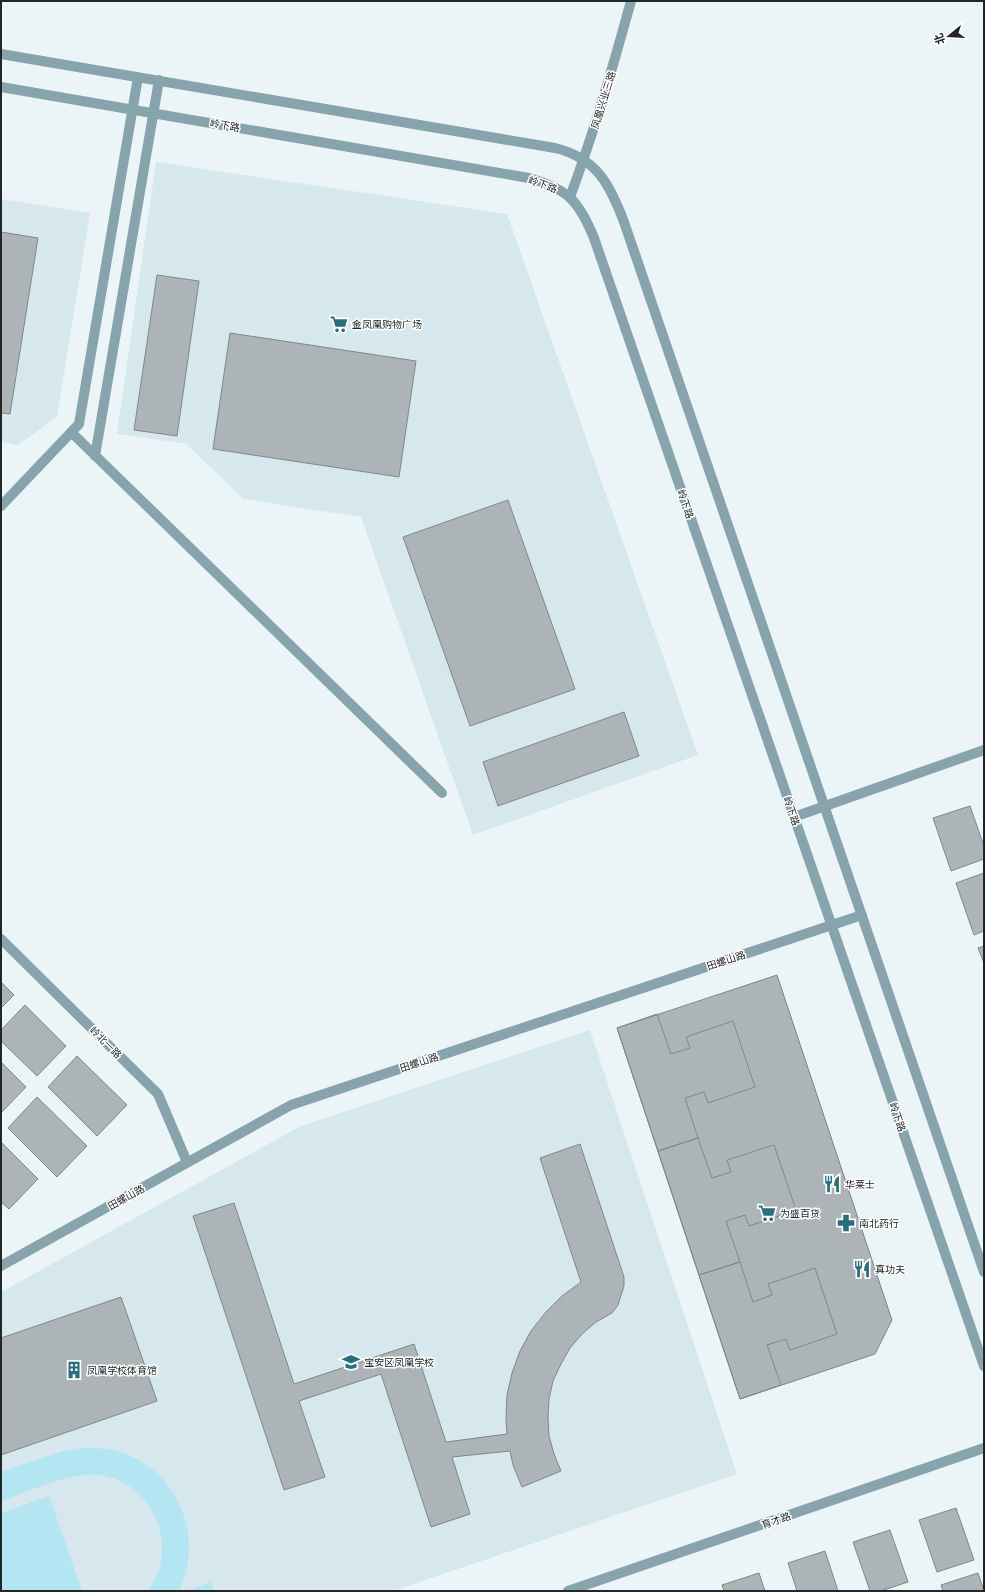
<svg xmlns="http://www.w3.org/2000/svg" width="985" height="1592" font-family="'Fira Sans Condensed','Noto Sans SC',sans-serif">
	<rect width="100%" height="100%" fill="#ebf4f6"/>
	<path fill="#d6e8ed" d="M 156,162 L 507,214 L 698,755 L 473,835 L 361,517 L 243,499 L 187,444 L 117,434 Z
		M 1,199 L 90,213 L 57,417 L 18,445 L 1,442 Z
		M 590,1030 L 737,1474 L 393,1591 L 1,1591 L 1,1292 L 301,1126 Z"/>
	<path fill="#b3e5f2" d="M 80,1448 C 95,1448 108,1448 123,1453 C 133,1456 143,1463 152,1469 C 188,1499 199,1549 179,1591 L 148,1591 C 181,1548 153,1480 98,1475 C 69,1472 29,1491 1,1501 L 1,1472 L 60,1452 Z
		M 49,1496 L 82,1591 L 1,1591 L 1,1513 Z
		M 211,1582 L 214,1591 L 186,1591 Z"/>
	<path fill="#acb4b7" stroke="#7f8789" d="M 1,232 L 38,238 L 10,414 L 1,413 Z
		M 157,275 L 199,281 L 177,436 L 134,430 Z
		M 230,333 L 416,361 L 399,477 L 213,449 Z
		M 508,500 L 575,689 L 470,726 L 403,537 Z
		M 624,712 L 639,756 L 498,806 L 483,762 Z
		M 970,806 L 984,846 L 984,859 L 951,871 L 933,818 Z
		M 984,873 L 984,931 L 974,935 L 956,883 Z
		M 984,946 L 984,963 L 978,948 Z
		M 777,975 L 892,1320 L 875,1354 L 740,1399 L 617,1028 Z
		M 1,982 L 14,995 L 1,1008 Z
		M 25,1005 L 66,1046 L 37,1076 L 1,1041 L 1,1030 Z
		M 657,1014 L 671,1054 L 690,1048 L 686,1037 L 733,1021 L 755,1087 L 708,1103 L 704,1092 L 685,1098 L 698,1138 L 658,1151 L 617,1028 Z
		M 77,1056 L 127,1105 L 97,1136 L 48,1087 Z
		M 1,1062 L 26,1087 L 1,1113 Z
		M 37,1097 L 87,1146 L 57,1177 L 8,1128 Z
		M 698,1138 L 712,1178 L 731,1172 L 727,1160 L 774,1145 L 796,1210 L 749,1226 L 745,1215 L 726,1221 L 740,1262 L 699,1275 L 658,1151 Z
		M 1,1142 L 38,1179 L 9,1209 L 1,1202 Z
		M 580,1144 L 624,1277 L 624,1286 L 618,1305 L 612,1313 L 596,1322 L 582,1334 L 570,1348 L 561,1364 L 553,1381 L 549,1399 L 548,1417 L 549,1436 L 554,1454 L 561,1471 L 522,1487 L 513,1465 L 510,1451 L 452,1457 L 470,1514 L 431,1527 L 381,1374 L 299,1401 L 325,1477 L 284,1490 L 193,1216 L 234,1203 L 294,1384 L 414,1344 L 446,1442 L 507,1434 L 506,1419 L 507,1395 L 512,1373 L 520,1351 L 531,1331 L 546,1312 L 562,1296 L 581,1282 L 540,1158 Z
		M 740,1262 L 753,1302 L 772,1295 L 768,1284 L 815,1268 L 837,1334 L 790,1350 L 786,1339 L 767,1345 L 781,1385 L 740,1399 L 699,1275 Z
		M 121,1297 L 157,1401 L 1,1455 L 1,1338 Z
		M 956,1508 L 974,1560 L 937,1572 L 919,1520 Z
		M 890,1530 L 908,1582 L 881,1591 L 870,1591 L 853,1542 Z
		M 825,1551 L 838,1591 L 797,1591 L 788,1563 Z
		M 759,1573 L 765,1591 L 724,1591 L 722,1585 Z
		M 978,1573 L 984,1591 L 943,1591 L 941,1585 Z"/>
	<g fill="none" stroke-linecap="round" stroke-linejoin="round">
		<path stroke="#87a4ac" stroke-width="10" d="M 1,54 L 555,148 C 597,158 610,185 624,222 L 984,1272
			M 1,87 L 529,178 C 568,189 579,201 594,238 L 984,1366
			M 570,197 C 594,133 613,67 631,1
			M 71,432 L 442,793
			M 95,456 L 159,80
			M 1,506 L 79,424 L 138,77
			M 794,817 L 984,750
			M 1,939 L 158,1094 L 187,1162
			M 1,1266 L 291,1105 L 862,915
			M 568,1591 L 984,1448"/>
	</g>
	<defs>
		<g id="supermarket-bare" transform="scale(1.38)"><path d="M-6-5.5h2.5l.6 2H6L4.5 2H-2.5L-4.4-4H-6ZM-1.5 3.2a1.3 1.3 0 1 0 .1 0ZM3 3.2a1.3 1.3 0 1 0 .1 0Z" fill="#296e7e" stroke="#fff" stroke-width="2.5" paint-order="stroke"/></g>
		<g id="restaurant-bare" transform="scale(1.38)"><path d="M-5-6h1v4h1v-4h1v4h1v-4h1v5L-1.5 .5V6h-2V.5L-5-1ZM5-6V6H3V1.5H1.5Q1.5-4 5-6Z" fill="#296e7e" stroke="#fff" stroke-width="2.5" paint-order="stroke"/></g>
		<g id="pharmacy-bare" transform="scale(1.38)"><path d="M-2-6h4v4h4v4h-4v4h-4v-4h-4v-4h4Z" fill="#296e7e" stroke="#fff" stroke-width="2.5" paint-order="stroke"/></g>
		<g id="school-bare" transform="scale(1.38)"><path d="M0-5L7-2L0 1L-7-2ZM-4 1L0 2.5L4 1V4Q0 6-4 4Z" fill="#296e7e" stroke="#fff" stroke-width="2.5" paint-order="stroke"/></g>
		<g id="building-bare" transform="scale(1.38)"><path d="M-4-6H4V6H1V3H-1V6H-4ZM-2.5-4.3h1.7v1.8h-1.7ZM.8-4.3h1.7v1.8H.8ZM-2.5-1h1.7V.8h-1.7ZM.8-1h1.7V.8H.8Z" fill="#296e7e" stroke="#fff" stroke-width="2.5" paint-order="stroke"/></g>
	</defs>
	<g fill-rule="evenodd">
		<use href="#supermarket-bare" x="339" y="324"/>
		<use href="#restaurant-bare" x="832" y="1184"/>
		<use href="#supermarket-bare" x="767" y="1213"/>
		<use href="#pharmacy-bare" x="846" y="1223"/>
		<use href="#restaurant-bare" x="862" y="1269"/>
		<use href="#school-bare" x="351" y="1362"/>
		<use href="#building-bare" x="74" y="1370"/>
	</g>
	<g text-anchor="middle" stroke-width="3" stroke-linejoin="round" paint-order="stroke">
		<g font-size="10" fill="#222627" stroke="#fff">
			<text transform="translate(603 100) rotate(-73)" y="4">凤凰兴业三路</text>
			<text transform="translate(225 125) rotate(10)" y="4">岭下路</text>
			<text transform="translate(543 184) rotate(20)" y="4">岭下路</text>
			<text transform="translate(686 504) rotate(71)" y="4">岭下路</text>
			<text transform="translate(792 811) rotate(71)" y="4">岭下路</text>
			<text transform="translate(726 960) rotate(-18)" y="4">田螺山路</text>
			<text transform="translate(106 1042) rotate(45)" y="4">岭北一路</text>
			<text transform="translate(419 1062) rotate(-18)" y="4">田螺山路</text>
			<text transform="translate(898 1117) rotate(71)" y="4">岭下路</text>
			<text transform="translate(126 1197) rotate(-29)" y="4">田螺山路</text>
			<text transform="translate(776 1520) rotate(-19)" y="4">育才路</text>
		</g>
		<g font-size="10" fill="#222627" stroke="#fff" text-anchor="start">
			<text x="352" y="328">金凤凰购物广场</text>
			<text x="845" y="1188">华莱士</text>
			<text x="780" y="1217">为盛百货</text>
			<text x="859" y="1227">南北药行</text>
			<text x="875" y="1273">真功夫</text>
			<text x="364" y="1366">宝安区凤凰学校</text>
			<text x="87" y="1374">凤凰学校体育馆</text>
		</g>
	</g>
	<rect width="985" height="1592" fill="none" stroke="#222627" stroke-width="4"/>
	<g transform="translate(949 36) rotate(252)" stroke="#ffffff" stroke-width="3" paint-order="stroke">
	<path d="M0-3L7 15L0 10L-7 15Z" fill="#222627"/>
	<text y="-6" font-size="11" font-weight="bold" text-anchor="middle" fill="#222627">北</text>
	</g>
</svg>
